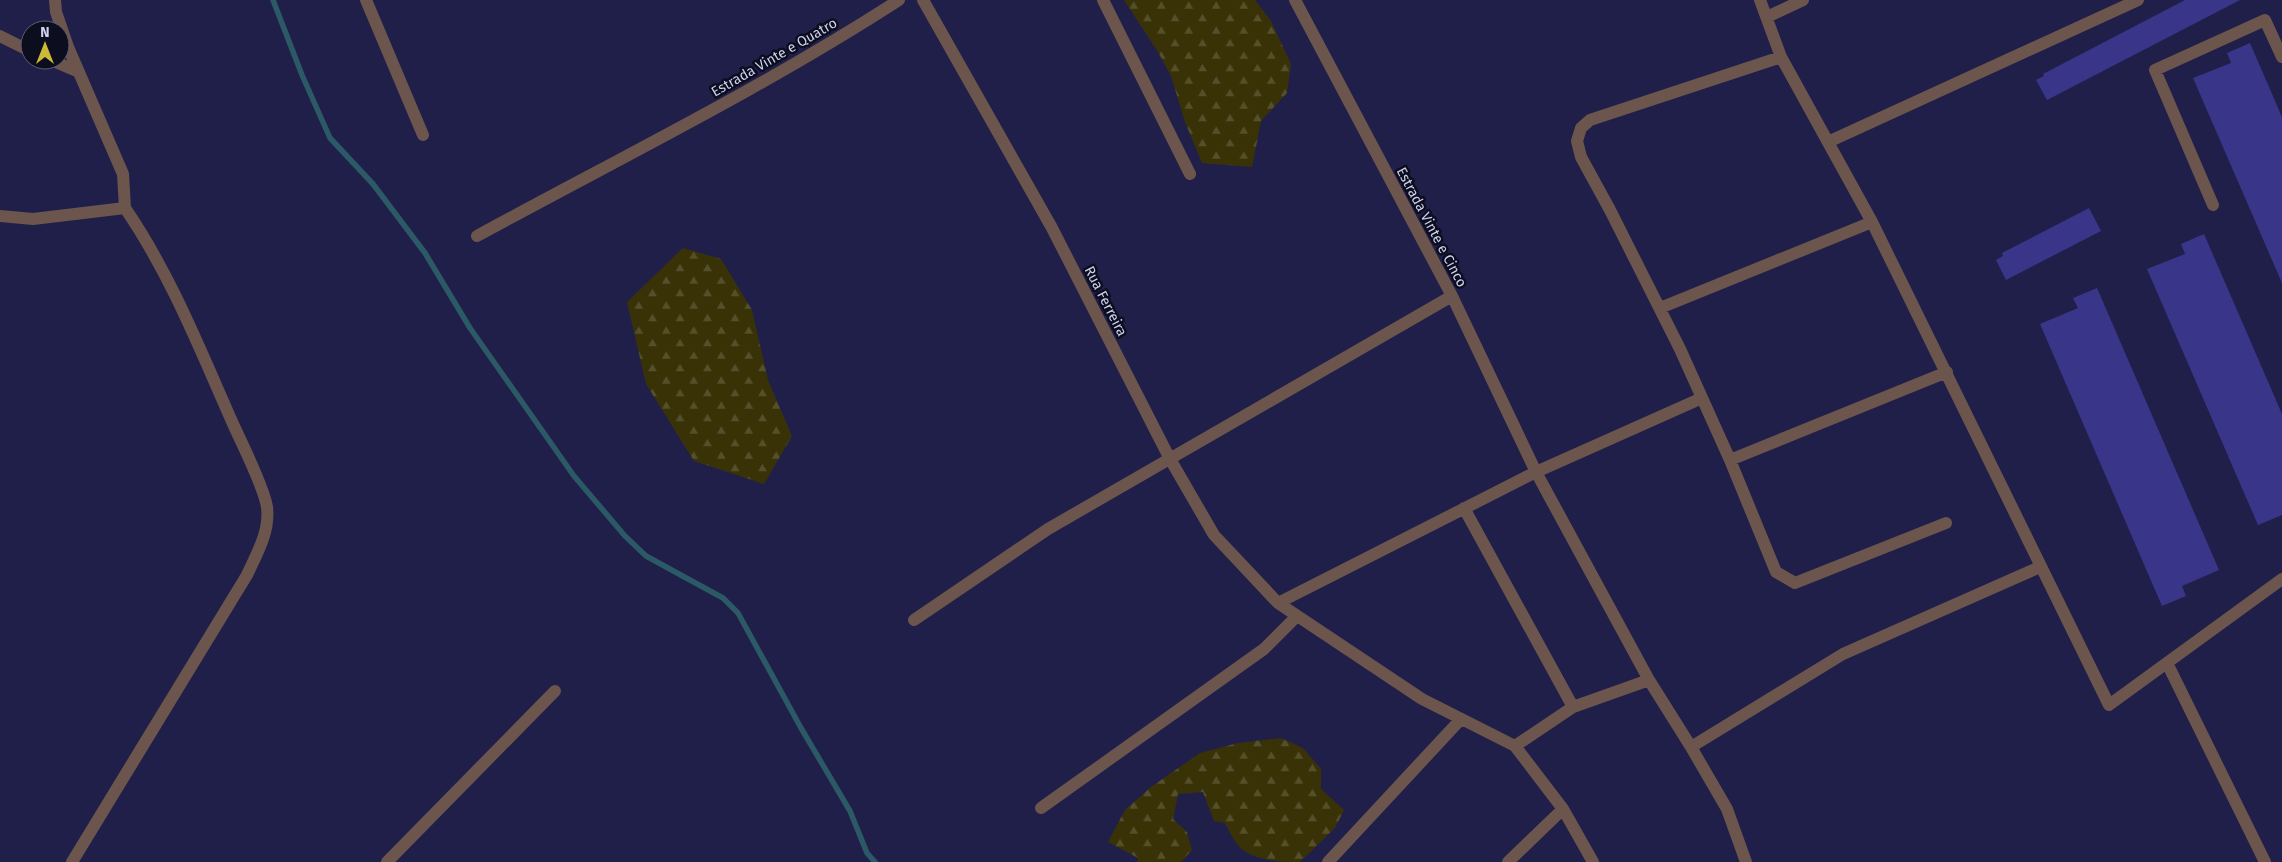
<svg xmlns="http://www.w3.org/2000/svg" width="2282" height="862" font-family="'Fira Sans',sans-serif">
	<defs>
		<pattern id="forest-firs" width="22" height="20" patternUnits="userSpaceOnUse" patternTransform="scale(1.25)"><rect width="22" height="20" fill="#393207"/><path d="M5 1l3.5 6h-7zM16 11l3.5 6h-7z" fill="#554f2b"/></pattern>
	</defs>
	<rect width="100%" height="100%" fill="#201f4a"/>
	<path fill="url(#forest-firs)" d="M 1124,0 L 1255,0 L 1271,21 L 1291,64 L 1287,93 L 1261,121 L 1252,167 L 1202,163 L 1185,122 L 1171,76 L 1158,52 Z
		M 683,248 L 721,259 L 752,310 L 768,380 L 792,436 L 764,484 L 694,461 L 646,384 L 627,302 Z
		M 1281,738 L 1303,748 L 1321,769 L 1321,789 L 1344,810 L 1335,828 L 1300,862 C 1280,862 1250,861 1237,844 C 1232,838 1229,830 1225,823 L 1214,821 L 1203,792 L 1178,794 L 1173,819 L 1187,832 L 1192,850 L 1181,862 L 1137,862 L 1138,858 L 1108,842 L 1125,810 L 1151,787 L 1200,753 L 1238,743 Z"/>
	<g fill="none" stroke-linecap="round" stroke-linejoin="round">
		<path stroke="#2c5966" stroke-width="5.5" d="M 273,0 L 302,75 L 330,138 L 373,184 L 425,253 L 470,328 L 574,476 L 625,536 L 646,556 L 723,598 L 738,613 L 801,728 L 850,811 L 867,853 L 875,862"/>
	</g>
	<path fill="#393589" d="M 2185,0 L 2240,0 L 2047,100 L 2036,80 L 2044,76 L 2043,74 Z
		M 2250,43 L 2282,117 L 2282,283 L 2193,78 L 2231,63 L 2227,53 Z
		M 2089,208 L 2101,231 L 2006,280 L 1996,260 L 2003,256 L 2002,253 Z
		M 2204,234 L 2282,414 L 2282,515 L 2258,525 L 2147,269 L 2185,254 L 2181,244 Z
		M 2097,288 L 2219,570 L 2182,586 L 2186,596 L 2162,606 L 2040,324 L 2078,308 L 2073,298 Z"/>
	<g fill="none" stroke-linecap="round" stroke-linejoin="round">
		<path stroke="#6c554c" stroke-width="12" d="M 55,0 L 56,12 L 68,47 L 123,174 L 125,208
			M 366,0 L 423,135
			M 923,0 L 1052,228 L 1170,459 L 1214,535 L 1278,603
			M 1103,0 L 1190,174
			M 1295,0 L 1452,296 L 1536,472 L 1649,680 L 1573,707 L 1515,746 L 1422,699 L 1278,603 L 1536,472 L 1702,398
			M 1760,0 L 1781,57 L 1872,222 L 2109,705 L 2282,579
			M 1767,17 L 1803,0
			M 0,36 L 30,51
			M 1781,57 L 1590,120 L 1581,128 L 1577,141 L 1581,157 L 1610,210 L 1680,349 L 1730,460 L 1776,572 L 1795,583 L 1946,523
			M 51,60 L 79,72
			M 1828,142 L 2138,0
			M 2213,205 L 2155,70 L 2265,20 L 2282,57
			M 0,216 L 33,219 L 125,208 C 171,275 201,352 234,426 C 243,446 264,487 267,507 C 270,532 257,553 247,575 L 72,862
			M 477,236 C 618,159 763,88 899,0
			M 1660,308 L 1872,222
			M 1730,460 L 1947,372
			M 1464,508 L 1573,707
			M 914,620 L 1048,529 L 1452,296
			M 2167,663 L 2265,862
			M 1649,680 L 1691,747 L 1727,809 L 1746,862
			M 1515,746 L 1563,809 L 1593,862
			M 1691,747 L 1843,654 L 2040,567
			M 1041,808 L 1264,649 L 1297,616
			M 387,862 L 555,691
			M 1328,862 L 1461,719
			M 1508,862 L 1563,809"/>
	</g>
	<g text-anchor="middle" stroke-width="5" stroke-linejoin="round" paint-order="stroke">
		<g font-size="14" fill="#cfd2ee" stroke="#0c0d1f">
			<text transform="translate(774 57) rotate(-30)" y="5">Estrada Vinte e Quatro</text>
			<text transform="translate(1432 227) rotate(62)" y="5">Estrada Vinte e Cinco</text>
			<text transform="translate(1106 301) rotate(63)" y="5">Rua Ferreira</text>
		</g>
	</g>
	<g transform="translate(45 45)"><circle r="24" fill="#0c0d1f" stroke="#5a5c72"/>
	<path d="M0-4L9 19L0 12L-9 19Z" fill="#ccb938"/>
	<text y="-8" font-size="14" font-weight="bold" text-anchor="middle" fill="#cfd2ee">N</text>
	</g>
</svg>
